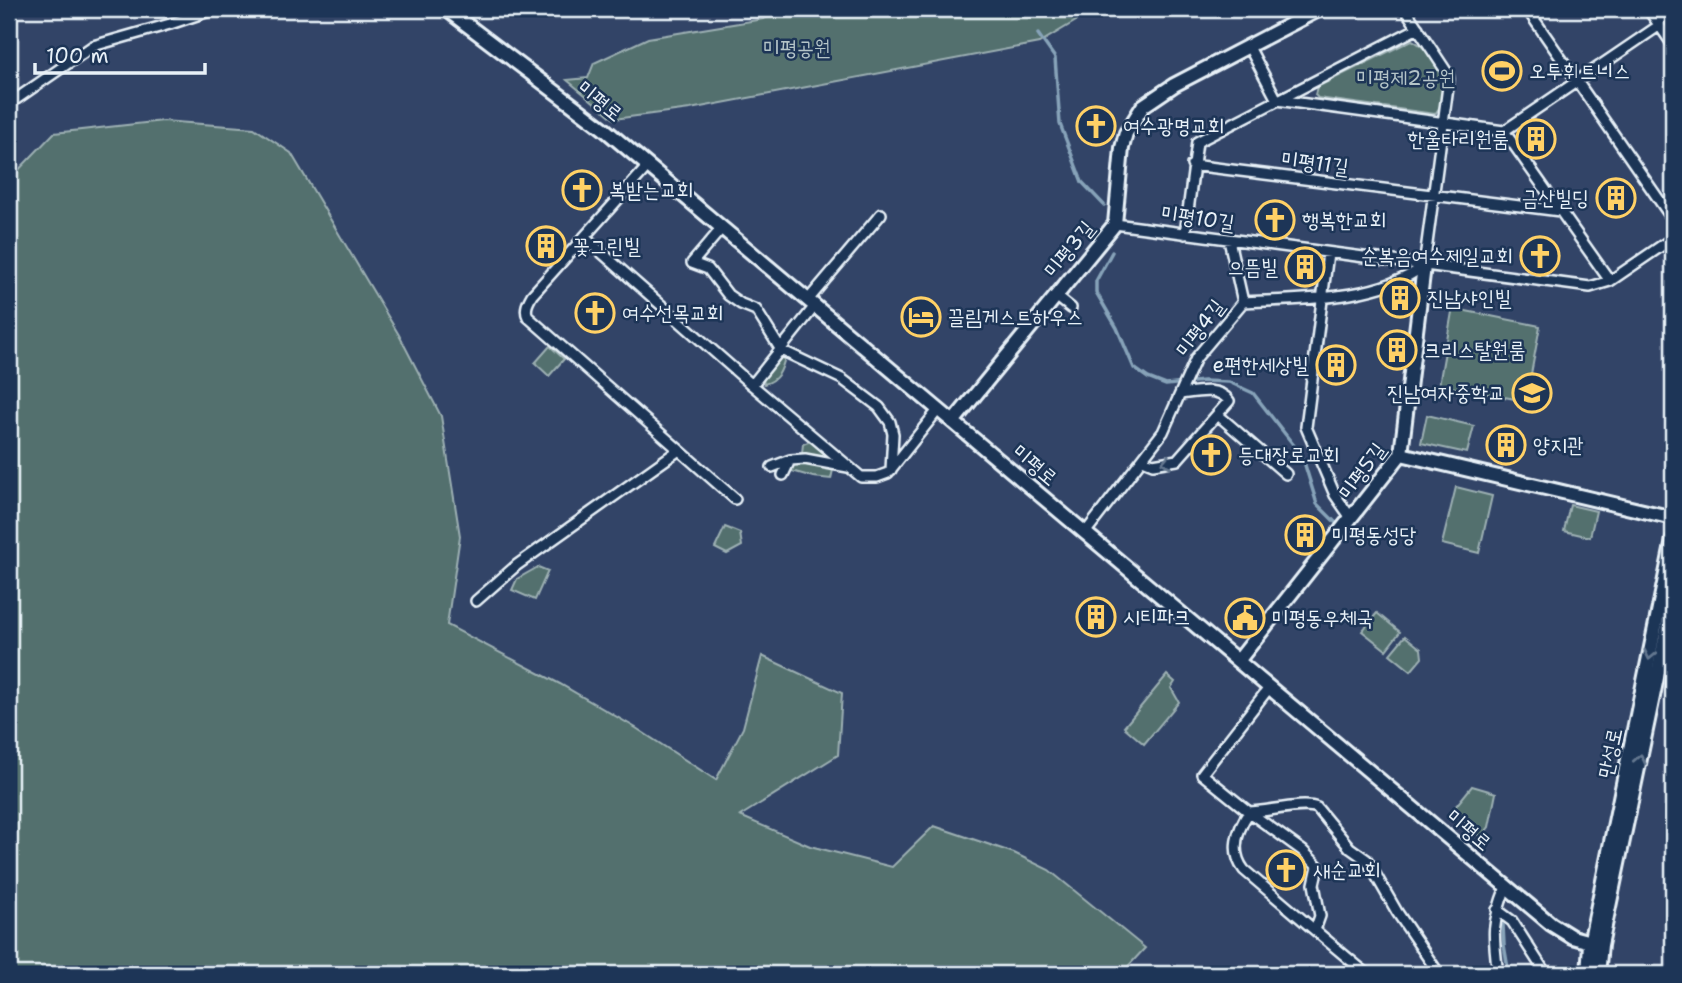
<svg xmlns="http://www.w3.org/2000/svg" width="1682" height="983" font-family="'Shantell Sans','Poor Story',sans-serif">
	<rect width="100%" height="100%" fill="#324467"/>
	<filter id="ink" filterUnits="userSpaceOnUse"><feTurbulence type="fractalNoise" baseFrequency=".0143" numOctaves="2"/><feDisplacementMap in="SourceGraphic" scale="14" xChannelSelector="R" yChannelSelector="G"/><feConvolveMatrix kernelMatrix="1 2 1 2 8 2 1 2 1" color-interpolation-filters="sRGB"/></filter>
	<g filter="url(#ink)">
		<path fill="#52706e" stroke="#9db0b3" stroke-width="2" d="M 791,9 L 1096,9 L 1039,43 L 690,109 L 614,119 L 567,80 L 588,78 L 594,63 L 648,38 L 763,19 Z
			M 1412,40 C 1436,51 1454,92 1435,114 L 1318,98 L 1315,95 L 1317,87 Z
			M 163,121 L 254,128 L 291,153 L 399,335 L 441,416 L 460,536 L 447,625 L 560,684 L 636,728 L 716,780 L 743,728 L 762,656 L 842,693 L 838,755 L 740,816 L 810,846 L 892,867 L 934,826 L 1014,853 L 1049,870 L 1145,948 L 1121,974 L 9,974 L 9,180 L 54,133 Z
			M 1456,309 L 1540,326 L 1526,401 L 1439,385 L 1452,312 Z
			M 550,346 L 564,359 L 549,376 L 535,363 Z
			M 782,355 L 785,357 C 782,370 778,381 764,384 L 763,379 Z
			M 1427,415 L 1474,426 L 1467,453 L 1421,443 Z
			M 811,441 L 835,461 L 831,479 L 813,477 L 788,470 L 797,454 L 802,453 L 803,444 Z
			M 1456,487 L 1492,496 L 1479,553 L 1442,544 Z
			M 1570,505 L 1596,511 L 1590,537 L 1564,531 Z
			M 725,527 L 740,533 L 742,546 L 727,554 L 715,548 Z
			M 538,567 L 548,571 L 535,600 L 512,590 L 517,579 Z
			M 1377,613 L 1400,632 L 1386,650 L 1362,631 Z
			M 1405,636 L 1421,649 L 1422,658 L 1411,671 L 1390,654 Z
			M 1167,675 L 1175,682 L 1171,688 L 1179,702 L 1144,744 L 1124,727 Z
			M 1472,786 L 1496,793 L 1489,827 L 1481,837 L 1451,812 Z"/>
		<g fill="none" stroke-linecap="round" stroke-linejoin="round">
			<path stroke="#87a3b9" stroke-width="3.5" d="M 1038,34 L 1055,58 L 1060,124 L 1082,182 L 1104,205
				M 1112,252 L 1096,281 L 1096,292 L 1117,328 L 1134,368 L 1148,378 L 1166,385 L 1203,381 L 1229,382 L 1253,393 L 1296,448 L 1304,462 L 1317,504 L 1338,525
				M 1503,925 L 1504,945 L 1509,974"/>
			<g stroke="#e8f1f8" stroke-width="14">
				<path id="minor" d="M 1527,9 L 1673,220
					M 1648,9 L 1673,45
					M 1660,25 L 1662,9
					M 1248,45 L 1277,100
					M 1277,100 L 1504,131 L 1660,25
					M 9,104 L 93,46 L 170,24 L 215,9
					M 1504,131 L 1610,281
					M 1192,165 L 1560,211
					M 648,166 L 532,295 C 528,302 524,309 528,317 L 735,499
					M 1115,224 L 1590,287 L 1610,281 L 1673,238
					M 722,228 L 692,263 L 708,269 L 728,295 L 741,304 L 756,310 L 781,350 L 842,379 L 879,407 L 890,422 L 893,434 L 891,470
					M 1185,234 L 1197,142 L 1418,28
					M 585,238 L 752,385
					M 1229,240 L 1243,302
					M 1328,253 L 1306,427 L 1335,495 L 1351,518
					M 1056,296 L 1071,308
					M 808,300 L 881,214
					M 815,306 L 752,385 L 861,477 L 877,477 L 888,473 L 938,410
					M 1218,415 L 1286,474
					M 1143,460 L 1153,464 L 1177,460 L 1229,401 C 1219,386 1196,392 1181,394
					M 772,467 L 790,460 L 805,459 L 848,467
					M 783,475 L 790,460
					M 1085,533 L 1163,432 L 1196,358 L 1243,302 C 1300,299 1377,301 1424,266 L 1449,79 L 1448,74 L 1405,9
					M 476,601 L 517,565 L 679,450
					M 1269,688 L 1202,774 L 1249,812 C 1267,812 1303,802 1317,808 L 1350,848 L 1367,860 L 1397,912 L 1439,974
					M 1497,910 L 1512,921 L 1546,974
					M 1315,930 L 1320,916 L 1314,884 L 1318,866 L 1303,851 L 1249,812 C 1237,830 1230,852 1244,870 C 1285,905 1326,940 1367,974
					M 1498,974 C 1493,935 1491,925 1506,887"/>
			</g>
			<g stroke="#e8f1f8" stroke-width="18">
				<path id="tertiary" d="M 446,9 L 603,128 L 1551,924 L 1572,937 L 1601,945
					M 953,422 L 1115,224 L 1122,148 L 1126,133 L 1143,106 L 1174,85 L 1320,9
					M 1401,454 L 1673,518
					M 1238,661 L 1401,454 L 1424,266
					M 1588,974 L 1590,944 L 1673,540
					M 1598,974 L 1601,945 L 1673,601"/>
			</g>
			<use href="#minor" stroke="#1d3557" stroke-width="9"/>
			<use href="#tertiary" stroke="#1d3557" stroke-width="12"/>
		</g>
		<defs><path id="oneway-chevron" d="M-2-3.5L2.5 0L-2 3.5" fill="none" stroke-width="1.6" stroke-linecap="round" stroke-linejoin="round" transform="scale(1.75)"/></defs>
		<g stroke="#64778f">
			<use href="#oneway-chevron" transform="translate(1166 462) rotate(169)"/>
			<use href="#oneway-chevron" transform="translate(1650 655) rotate(102)"/>
			<use href="#oneway-chevron" transform="translate(1640 759) rotate(-78)"/>
		</g>
	</g>
	<defs>
		<g id="stadium-ring" transform="scale(2.0125)"><circle r="9.5" fill="#1d3557" stroke="#ffd166" stroke-width="1.5"/><path d="M0-5a6.5 5 0 1 0 0 10a6.5 5 0 1 0 0-10ZM-3.5-1.8h7v3.6h-7Z" fill="#ffd166"/></g>
		<g id="church-ring" transform="scale(2.0125)"><circle r="9.5" fill="#1d3557" stroke="#ffd166" stroke-width="1.5"/><path d="M-1.2-6h2.4v3.5h3.3v2.4h-3.3V6h-2.4V-.1h-3.3v-2.4h3.3Z" fill="#ffd166"/></g>
		<g id="building-ring" transform="scale(2.0125)"><circle r="9.5" fill="#1d3557" stroke="#ffd166" stroke-width="1.5"/><path d="M-4-6H4V6H1V3H-1V6H-4ZM-2.5-4.3h1.7v1.8h-1.7ZM.8-4.3h1.7v1.8H.8ZM-2.5-1h1.7V.8h-1.7ZM.8-1h1.7V.8H.8Z" fill="#ffd166"/></g>
		<g id="hotel-ring" transform="scale(2.0125)"><circle r="9.5" fill="#1d3557" stroke="#ffd166" stroke-width="1.5"/><path d="M-6-4.5h1.5V1H6V5H4.5V3h-9V5H-6ZM-4 0a1.8 1.8 0 1 1 3.6 0ZM.5 0V-2.5h3Q6-2.5 6 0Z" fill="#ffd166"/></g>
		<g id="school-ring" transform="scale(2.0125)"><circle r="9.5" fill="#1d3557" stroke="#ffd166" stroke-width="1.5"/><path d="M0-5L7-2L0 1L-7-2ZM-4 1L0 2.5L4 1V4Q0 6-4 4Z" fill="#ffd166"/></g>
		<g id="civic-ring" transform="scale(2.0125)"><circle r="9.5" fill="#1d3557" stroke="#ffd166" stroke-width="1.5"/><path d="M-.6-6.5H3V-4.5H.6V-3L4-1V1h2V6H-6V1h2V-1L-.6-3ZM-1.2 2.5V6h2.4V2.5Z" fill="#ffd166"/></g>
	</defs>
	<g fill-rule="evenodd">
		<use href="#stadium-ring" x="1502" y="71"/>
		<use href="#church-ring" x="1096" y="126"/>
		<use href="#building-ring" x="1536" y="139"/>
		<use href="#church-ring" x="582" y="190"/>
		<use href="#building-ring" x="1616" y="198"/>
		<use href="#church-ring" x="1275" y="220"/>
		<use href="#building-ring" x="546" y="246"/>
		<use href="#church-ring" x="1540" y="256"/>
		<use href="#building-ring" x="1305" y="267"/>
		<use href="#building-ring" x="1400" y="298"/>
		<use href="#church-ring" x="595" y="313"/>
		<use href="#hotel-ring" x="921" y="317"/>
		<use href="#building-ring" x="1397" y="350"/>
		<use href="#building-ring" x="1336" y="365"/>
		<use href="#school-ring" x="1532" y="393"/>
		<use href="#building-ring" x="1506" y="445"/>
		<use href="#church-ring" x="1211" y="455"/>
		<use href="#building-ring" x="1305" y="535"/>
		<use href="#building-ring" x="1096" y="617"/>
		<use href="#civic-ring" x="1245" y="618"/>
		<use href="#church-ring" x="1286" y="870"/>
	</g>
	<g text-anchor="middle" stroke-width="5" stroke-linejoin="round" paint-order="stroke">
		<g font-size="21" fill="#b4c4c8" stroke="#1d3557">
			<text x="797" y="55">미평공원</text>
			<text x="1406" y="85">미평제2공원</text>
		</g>
		<g font-size="21" fill="#e8f1f8" stroke="#1d3557" text-anchor="start">
			<text x="1529" y="78">오투휘트니스</text>
			<text x="1123" y="133">여수광명교회</text>
			<text x="1509" y="146" text-anchor="end">한울타리원룸</text>
			<text x="609" y="197">복받는교회</text>
			<text x="1589" y="205" text-anchor="end">금산빌딩</text>
			<text x="1302" y="227">행복한교회</text>
			<text x="573" y="253">꽃그린빌</text>
			<text x="1513" y="263" text-anchor="end">순복음여수제일교회</text>
			<text x="1278" y="274" text-anchor="end">으뜸빌</text>
			<text x="1427" y="305">진남샤인빌</text>
			<text x="622" y="320">여수선목교회</text>
			<text x="948" y="324">끌림게스트하우스</text>
			<text x="1424" y="357">크리스탈원룸</text>
			<text x="1309" y="372" text-anchor="end">e편한세상빌</text>
			<text x="1505" y="400" text-anchor="end">진남여자중학교</text>
			<text x="1533" y="452">양지관</text>
			<text x="1238" y="462">등대장로교회</text>
			<text x="1332" y="542">미평동성당</text>
			<text x="1123" y="624">시티파크</text>
			<text x="1272" y="625">미평동우체국</text>
			<text x="1313" y="877">새순교회</text>
		</g>
		<g font-size="21" fill="#e8f1f8" stroke="#1d3557">
			<text transform="translate(600 101) rotate(39)" y="7">미평로</text>
			<text transform="translate(1315 163) rotate(7)" y="7">미평11길</text>
			<text transform="translate(1198 218) rotate(8)" y="7">미평10길</text>
			<text transform="translate(1069 249) rotate(-51)" y="7">미평3길</text>
			<text transform="translate(1200 328) rotate(-53)" y="7">미평4길</text>
			<text transform="translate(1035 465) rotate(40)" y="7">미평로</text>
			<text transform="translate(1362 471) rotate(-54)" y="7">미평5길</text>
			<text transform="translate(1610 753) rotate(-78)" y="7">만성로</text>
			<text transform="translate(1469 830) rotate(40)" y="7">미평로</text>
		</g>
	</g>
	<rect width="1682" height="983" fill="none" stroke="#1d3557" stroke-width="35"/>
	<rect x="18" y="18" width="1647" height="948" fill="none" stroke="#e8f1f8" stroke-width="2.5" filter="url(#ink)"/>
	<path d="M35 63v10h170v-10" fill="none" stroke="#e8f1f8" stroke-width="3.5"/>
	<text x="46" y="63" font-size="21" fill="#e8f1f8" stroke="#1d3557" stroke-width="5" paint-order="stroke">100 m</text>
</svg>
